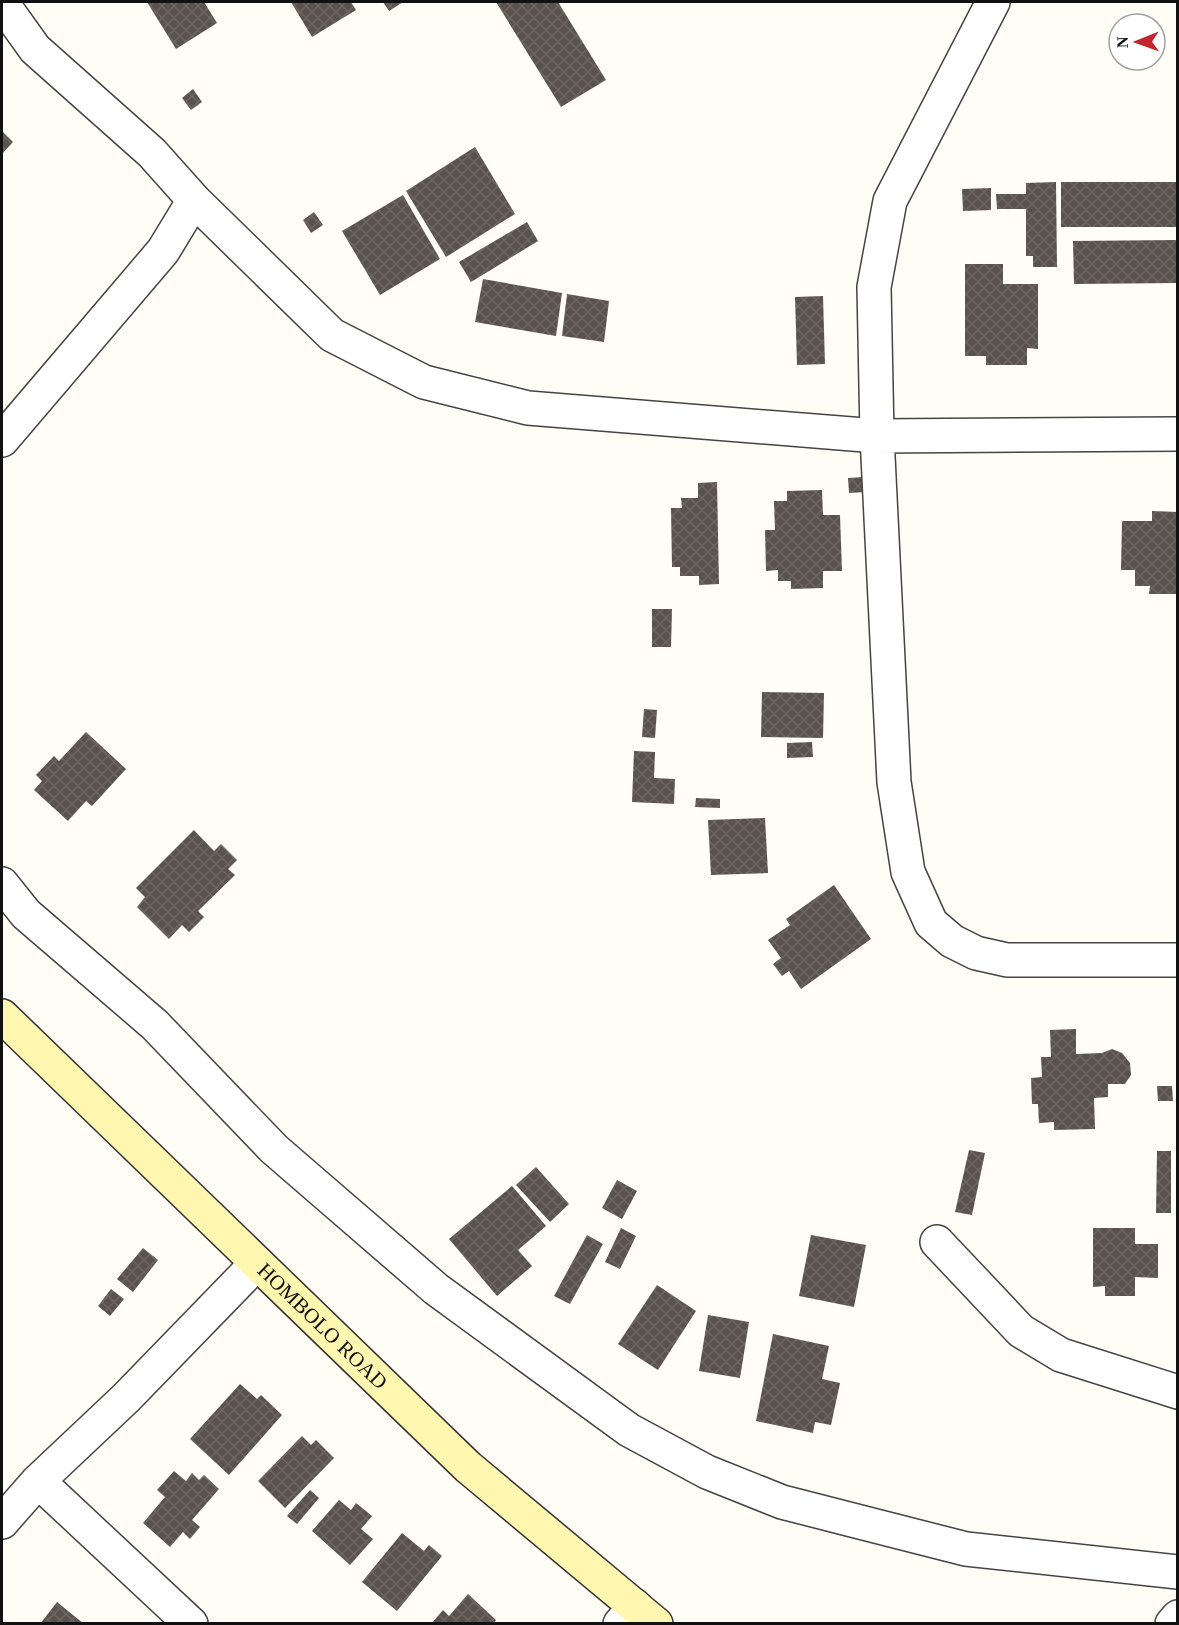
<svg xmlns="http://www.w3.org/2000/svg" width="1179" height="1625" font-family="Georgia,serif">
	<defs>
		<pattern id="building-cross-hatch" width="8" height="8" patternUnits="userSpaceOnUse" patternTransform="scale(1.5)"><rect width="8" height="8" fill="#5a524d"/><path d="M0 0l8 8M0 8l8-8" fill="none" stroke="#6d6662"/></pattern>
	</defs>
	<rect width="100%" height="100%" fill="#fffdf5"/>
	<path fill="url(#building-cross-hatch)" d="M 147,2 L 204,2 L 217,23 L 176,49 Z
		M 291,2 L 351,2 L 356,10 L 312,37 Z
		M 383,2 L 403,2 L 389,11 Z
		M 496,2 L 558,2 L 606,80 L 561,107 Z
		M 193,89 L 202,102 L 191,110 L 182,98 Z
		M 2,131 L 13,142 L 2,154 Z
		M 475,147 L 515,214 L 446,257 L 406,191 Z
		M 1056,182 L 1057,267 L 1033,267 L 1033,256 L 1026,256 L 1026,209 L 997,209 L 996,194 L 1026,194 L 1026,183 Z
		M 1061,182 L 1178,182 L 1178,227 L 1061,227 Z
		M 991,188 L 991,210 L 963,211 L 962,189 Z
		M 403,195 L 440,259 L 380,295 L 342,231 Z
		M 314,212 L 323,225 L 311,233 L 303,220 Z
		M 527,222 L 538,241 L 471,282 L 459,262 Z
		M 1178,240 L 1178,283 L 1074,284 L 1073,241 Z
		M 965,264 L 1003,264 L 1003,284 L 1038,284 L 1038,349 L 1027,348 L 1027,365 L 986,365 L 986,356 L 965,356 Z
		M 483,279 L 562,293 L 556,336 L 475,322 Z
		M 567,294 L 609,301 L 604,342 L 562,336 Z
		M 823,296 L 825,364 L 797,365 L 795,297 Z
		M 864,477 L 865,492 L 849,493 L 848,478 Z
		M 717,482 L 719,584 L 699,585 L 699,576 L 680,576 L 680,567 L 672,567 L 671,508 L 682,508 L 681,498 L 698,498 L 698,483 Z
		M 822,490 L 823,515 L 840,515 L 842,571 L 823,571 L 823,588 L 791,589 L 791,581 L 778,581 L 778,570 L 766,571 L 765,530 L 775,530 L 774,501 L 787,501 L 787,491 Z
		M 1152,511 L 1178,512 L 1178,594 L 1149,594 L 1150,586 L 1135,586 L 1135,570 L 1121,570 L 1122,521 L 1152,521 Z
		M 652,609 L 672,609 L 671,647 L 652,647 Z
		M 762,692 L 824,693 L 823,738 L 761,737 Z
		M 644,709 L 657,710 L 655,738 L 642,737 Z
		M 86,732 L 126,769 L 92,806 L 86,801 L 68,821 L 34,790 L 42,781 L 36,775 L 54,756 L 59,761 Z
		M 812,742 L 813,757 L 787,758 L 787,743 Z
		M 634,751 L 655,752 L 654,778 L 675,779 L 674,804 L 632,802 Z
		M 696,798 L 720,799 L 720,808 L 695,807 Z
		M 765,818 L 768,873 L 711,875 L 708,820 Z
		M 194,830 L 214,851 L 221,844 L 237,860 L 228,869 L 235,875 L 198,911 L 204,917 L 189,932 L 182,925 L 169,939 L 137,907 L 145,897 L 136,888 Z
		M 834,885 L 871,939 L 801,989 L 789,971 L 782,976 L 773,964 L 781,958 L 768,940 L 790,925 L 786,919 Z
		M 1076,1029 L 1076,1054 L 1102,1053 L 1112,1049 L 1122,1053 L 1130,1063 L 1131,1075 L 1125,1084 L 1108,1084 L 1108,1097 L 1094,1098 L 1095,1129 L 1054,1130 L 1054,1122 L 1039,1123 L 1038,1104 L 1032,1104 L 1031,1078 L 1042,1077 L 1041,1057 L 1051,1057 L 1050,1030 Z
		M 1157,1086 L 1172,1086 L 1173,1101 L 1158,1101 Z
		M 969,1150 L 985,1153 L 972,1215 L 955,1212 Z
		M 1157,1151 L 1171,1151 L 1171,1213 L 1156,1213 Z
		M 536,1167 L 569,1204 L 550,1222 L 516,1185 Z
		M 617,1180 L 637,1191 L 622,1219 L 602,1208 Z
		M 512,1186 L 546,1226 L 518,1250 L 532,1266 L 497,1296 L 449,1239 Z
		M 621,1228 L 636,1236 L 620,1269 L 605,1262 Z
		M 1093,1228 L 1135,1228 L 1135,1244 L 1158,1244 L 1158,1278 L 1135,1277 L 1135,1296 L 1105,1296 L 1105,1286 L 1093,1287 Z
		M 587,1235 L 603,1244 L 570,1304 L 554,1296 Z
		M 811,1235 L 866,1245 L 854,1307 L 799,1296 Z
		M 143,1248 L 158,1260 L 133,1292 L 117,1279 Z
		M 657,1285 L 696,1311 L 658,1370 L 618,1344 Z
		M 111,1289 L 124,1299 L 110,1316 L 98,1306 Z
		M 708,1315 L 749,1322 L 740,1378 L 699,1371 Z
		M 773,1334 L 829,1346 L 822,1379 L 840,1383 L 831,1425 L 815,1422 L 813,1433 L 756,1421 Z
		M 240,1384 L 257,1399 L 261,1395 L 282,1415 L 229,1475 L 190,1439 Z
		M 302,1436 L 311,1445 L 316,1440 L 334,1458 L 285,1508 L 258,1481 Z
		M 174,1471 L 186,1481 L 192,1473 L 199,1480 L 204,1475 L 219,1489 L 192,1520 L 200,1527 L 190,1539 L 183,1532 L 170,1547 L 143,1523 L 165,1497 L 157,1490 Z
		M 310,1490 L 319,1498 L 297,1524 L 287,1516 Z
		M 339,1500 L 351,1510 L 356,1503 L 372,1516 L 361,1529 L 373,1539 L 350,1565 L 312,1531 Z
		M 402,1533 L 424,1551 L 429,1545 L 442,1556 L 397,1611 L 362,1582 Z
		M 468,1594 L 496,1620 L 493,1624 L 431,1624 L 443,1610 L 449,1616 Z
		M 57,1602 L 84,1624 L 40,1624 Z"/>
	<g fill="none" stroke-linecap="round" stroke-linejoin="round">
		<g stroke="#444" stroke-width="36">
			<path id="street" d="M 993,2 L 890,201 L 874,287 L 877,436 L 894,782 L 908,872 L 931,923 L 952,941 L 976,953 L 1007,960 L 1178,960
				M 2,3 L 35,49 L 152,153 L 194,200 L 332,335 L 424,382 L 528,408 L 877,436 L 1178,434
				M 2,440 L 163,251 L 194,200
				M 2,884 L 26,914 L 155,1025 L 274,1149 L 436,1289 L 629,1430 L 707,1472 L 782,1502 L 860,1522 L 966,1549 L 1178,1572
				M 937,1242 L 1021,1331 L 1061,1355 L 1178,1392
				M 38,1481 L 191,1624
				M 2,1522 L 38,1481 L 126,1398 L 257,1263
				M 620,1624 L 635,1606
				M 1172,1624 L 1178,1617"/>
		</g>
		<g stroke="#333" stroke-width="36">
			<g id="secondary">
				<path id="s1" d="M 2,1016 L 468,1467 L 656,1624"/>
			</g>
		</g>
		<use href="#street" stroke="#fff" stroke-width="33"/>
		<use href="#secondary" stroke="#fff6b0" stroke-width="33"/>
	</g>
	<g text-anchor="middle" stroke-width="6" stroke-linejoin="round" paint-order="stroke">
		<g font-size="21" fill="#111" stroke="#fff">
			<text dy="7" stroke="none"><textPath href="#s1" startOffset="446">HOMBOLO ROAD</textPath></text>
		</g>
	</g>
	<rect width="1179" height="1625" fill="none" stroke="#111111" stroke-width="6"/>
	<g transform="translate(1137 42) rotate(269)"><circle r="28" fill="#ffffff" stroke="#a0a0a0" stroke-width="1.5"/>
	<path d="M0-4.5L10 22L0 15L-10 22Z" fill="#c4262e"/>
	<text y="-9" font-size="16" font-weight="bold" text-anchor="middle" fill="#111111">N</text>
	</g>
</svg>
